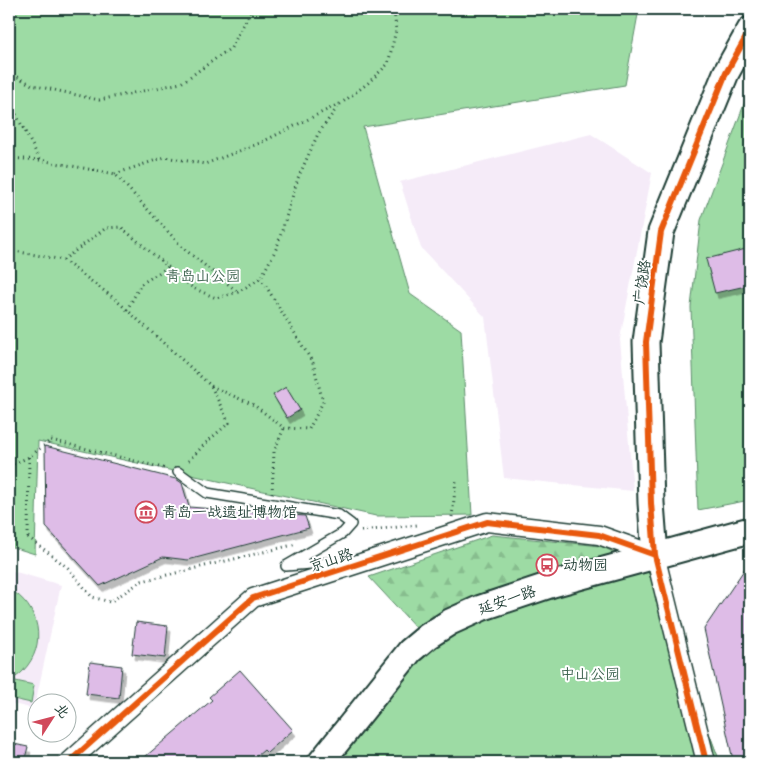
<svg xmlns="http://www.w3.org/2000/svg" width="759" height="771" font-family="'Gochi Hand','LXGW WenKai TC',sans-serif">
	<defs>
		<pattern id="forest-firs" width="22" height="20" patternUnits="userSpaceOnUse" patternTransform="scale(1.25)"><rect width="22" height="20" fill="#9ddba4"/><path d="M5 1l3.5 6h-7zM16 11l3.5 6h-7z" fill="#87bd8e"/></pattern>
		<filter id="shadow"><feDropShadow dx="3" dy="5.5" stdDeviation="0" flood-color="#0004"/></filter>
	</defs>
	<rect width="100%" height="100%" fill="#fff"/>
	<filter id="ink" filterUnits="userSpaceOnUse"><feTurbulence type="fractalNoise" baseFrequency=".02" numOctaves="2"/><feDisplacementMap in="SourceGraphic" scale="10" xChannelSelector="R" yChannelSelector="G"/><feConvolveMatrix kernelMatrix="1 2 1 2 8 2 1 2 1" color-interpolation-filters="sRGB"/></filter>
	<g filter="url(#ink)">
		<path fill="#f5ebf8" d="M 591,134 L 652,173 L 620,339 L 633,491 L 504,478 L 485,317 L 421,248 L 400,182 Z
			M 9,570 L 61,585 L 34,709 L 9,703 Z"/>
		<path fill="url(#forest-firs)" stroke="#5e8c6c" d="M 492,535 L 601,546 L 647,569 L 720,762 L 338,762 L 433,646 L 369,577 Z"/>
		<path fill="#9ddba4" stroke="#5e8c6c" d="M 9,9 L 639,9 L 625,85 L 363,127 L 410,294 L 461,330 L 472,515 L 376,516 L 38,441 L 35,554 L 9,546 Z
			M 746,99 L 750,99 L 750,500 L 698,510 L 691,307 L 701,220 Z
			M 647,569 L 720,762 L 310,762 L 467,612 Z
			M 9,589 C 40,606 48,645 23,671 C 20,675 15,677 11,680 L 34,685 L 31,703 L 9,698 Z"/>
		<path fill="#debce7" stroke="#1f3d34" filter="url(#shadow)" d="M 750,248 L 750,285 L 715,293 L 706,259 Z
			M 286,387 L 300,410 L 287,418 L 273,395 Z
			M 45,446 L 176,479 L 182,483 L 189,507 L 305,516 L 309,528 L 188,560 L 163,557 L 100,586 L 46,527 Z
			M 750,561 L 750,757 L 733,760 L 704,629 Z
			M 136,622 L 168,626 L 165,658 L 132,654 Z
			M 90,662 L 122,666 L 119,698 L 86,694 Z
			M 240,670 L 293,730 L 267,753 L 264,750 L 250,762 L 139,762 L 212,700 L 209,697 Z
			M 9,743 L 28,747 L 24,762 L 9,762 Z"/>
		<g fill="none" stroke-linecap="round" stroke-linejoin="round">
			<g stroke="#1f3d34" stroke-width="12">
				<path id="lane" d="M 178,472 L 207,493 L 339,515 L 351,524 L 343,533 L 286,566 L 348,561"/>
			</g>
			<g stroke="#1f3d34" stroke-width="21">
				<path id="street" d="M 69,762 L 253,598 L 487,522 L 599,535 L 655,555 L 706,762"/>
			</g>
			<g stroke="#1f3d34" stroke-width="29">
				<path id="secondary" d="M 655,555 L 651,503 L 646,342 L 661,232 L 726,73 L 750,30
					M 321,762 L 410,651 L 428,636 L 450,622 L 481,608 L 553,584 L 750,530"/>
			</g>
			<path stroke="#1f3d34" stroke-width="3" stroke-dasharray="1 4" stroke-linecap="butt" d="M 9,72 L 32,85 L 99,100 L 181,83 L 231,48 L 252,9
				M 9,101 L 40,160
				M 9,158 L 40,160 L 115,174 L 183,248 L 238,292
				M 115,174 L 165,157 L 205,164 L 260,143 L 339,104
				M 9,250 L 63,260 L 106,228 L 121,227 L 193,288 L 216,298 L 238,292 L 261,278 L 277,247 L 298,178 L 318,134 L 339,105 L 368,83 L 388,64 L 396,30 L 394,9
				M 63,260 L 115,299 L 211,386 L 229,423 L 209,440 L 186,463
				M 127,310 L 141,284 L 168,267
				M 211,386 L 254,405 L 284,428 L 309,429 L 323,402 L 313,363 L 261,278
				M 29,457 L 28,537 L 68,568 L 92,597 L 110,602 L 142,581 L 297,544
				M 9,466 L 29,457 L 51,440 L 167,469
				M 272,493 L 274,452 L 284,428
				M 452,517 L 456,481
				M 361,531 L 417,525"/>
			<use href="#lane" stroke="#fff" stroke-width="9"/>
			<use href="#street" stroke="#fff" stroke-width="18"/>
			<use href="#secondary" stroke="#fff" stroke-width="25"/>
			<g stroke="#fff" stroke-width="9">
				<path id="cycleway" d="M 69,762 L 253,598 L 487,522 L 599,535 L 655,555
					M 706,762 L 655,555 L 651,503 L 646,342 L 661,232 L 726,73 L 750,30"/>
			</g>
			<use href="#cycleway" stroke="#e8590c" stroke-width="6"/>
		</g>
	</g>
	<defs>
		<g id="museum-ring" transform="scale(1.125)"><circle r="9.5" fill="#fff" stroke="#d1495b" stroke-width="1.5"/><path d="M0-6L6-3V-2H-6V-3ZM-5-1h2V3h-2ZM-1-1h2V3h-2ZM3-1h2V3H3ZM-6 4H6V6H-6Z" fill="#d1495b"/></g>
		<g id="bus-ring" transform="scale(1.125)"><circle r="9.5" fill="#fff" stroke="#d1495b" stroke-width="1.5"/><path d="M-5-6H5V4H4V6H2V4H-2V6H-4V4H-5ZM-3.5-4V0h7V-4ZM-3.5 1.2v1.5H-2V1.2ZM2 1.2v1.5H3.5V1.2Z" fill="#d1495b"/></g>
	</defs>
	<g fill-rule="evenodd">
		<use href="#museum-ring" x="146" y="512"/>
		<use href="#bus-ring" x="547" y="565"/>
	</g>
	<g text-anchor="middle" stroke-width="4" stroke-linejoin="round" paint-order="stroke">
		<g font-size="15" fill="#3e6450" stroke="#fff">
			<text x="203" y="281">青岛山公园</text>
			<text x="590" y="679">中山公园</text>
		</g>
		<g font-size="15" fill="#1f3d34" stroke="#fff">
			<text transform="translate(642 282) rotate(-82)" y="5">广饶路</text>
			<text transform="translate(331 560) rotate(-18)" y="5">京山路</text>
			<text transform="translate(507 600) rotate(-19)" y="5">延安一路</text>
		</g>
		<g font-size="15" fill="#1f3d34" stroke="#fff" text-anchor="start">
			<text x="162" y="517">青岛一战遗址博物馆</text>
			<text x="563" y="570">动物园</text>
		</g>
	</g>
	<rect width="759" height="771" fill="none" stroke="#fff" stroke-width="30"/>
	<rect x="15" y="15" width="729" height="741" fill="none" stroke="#1f3d34" stroke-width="2" filter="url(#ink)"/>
	<g transform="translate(52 718) rotate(54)"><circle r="24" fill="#ffffff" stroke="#a5b1ae"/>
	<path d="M0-4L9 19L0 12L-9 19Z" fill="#d1495b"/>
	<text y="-8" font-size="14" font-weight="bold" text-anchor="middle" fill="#1f3d34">北</text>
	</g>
</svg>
